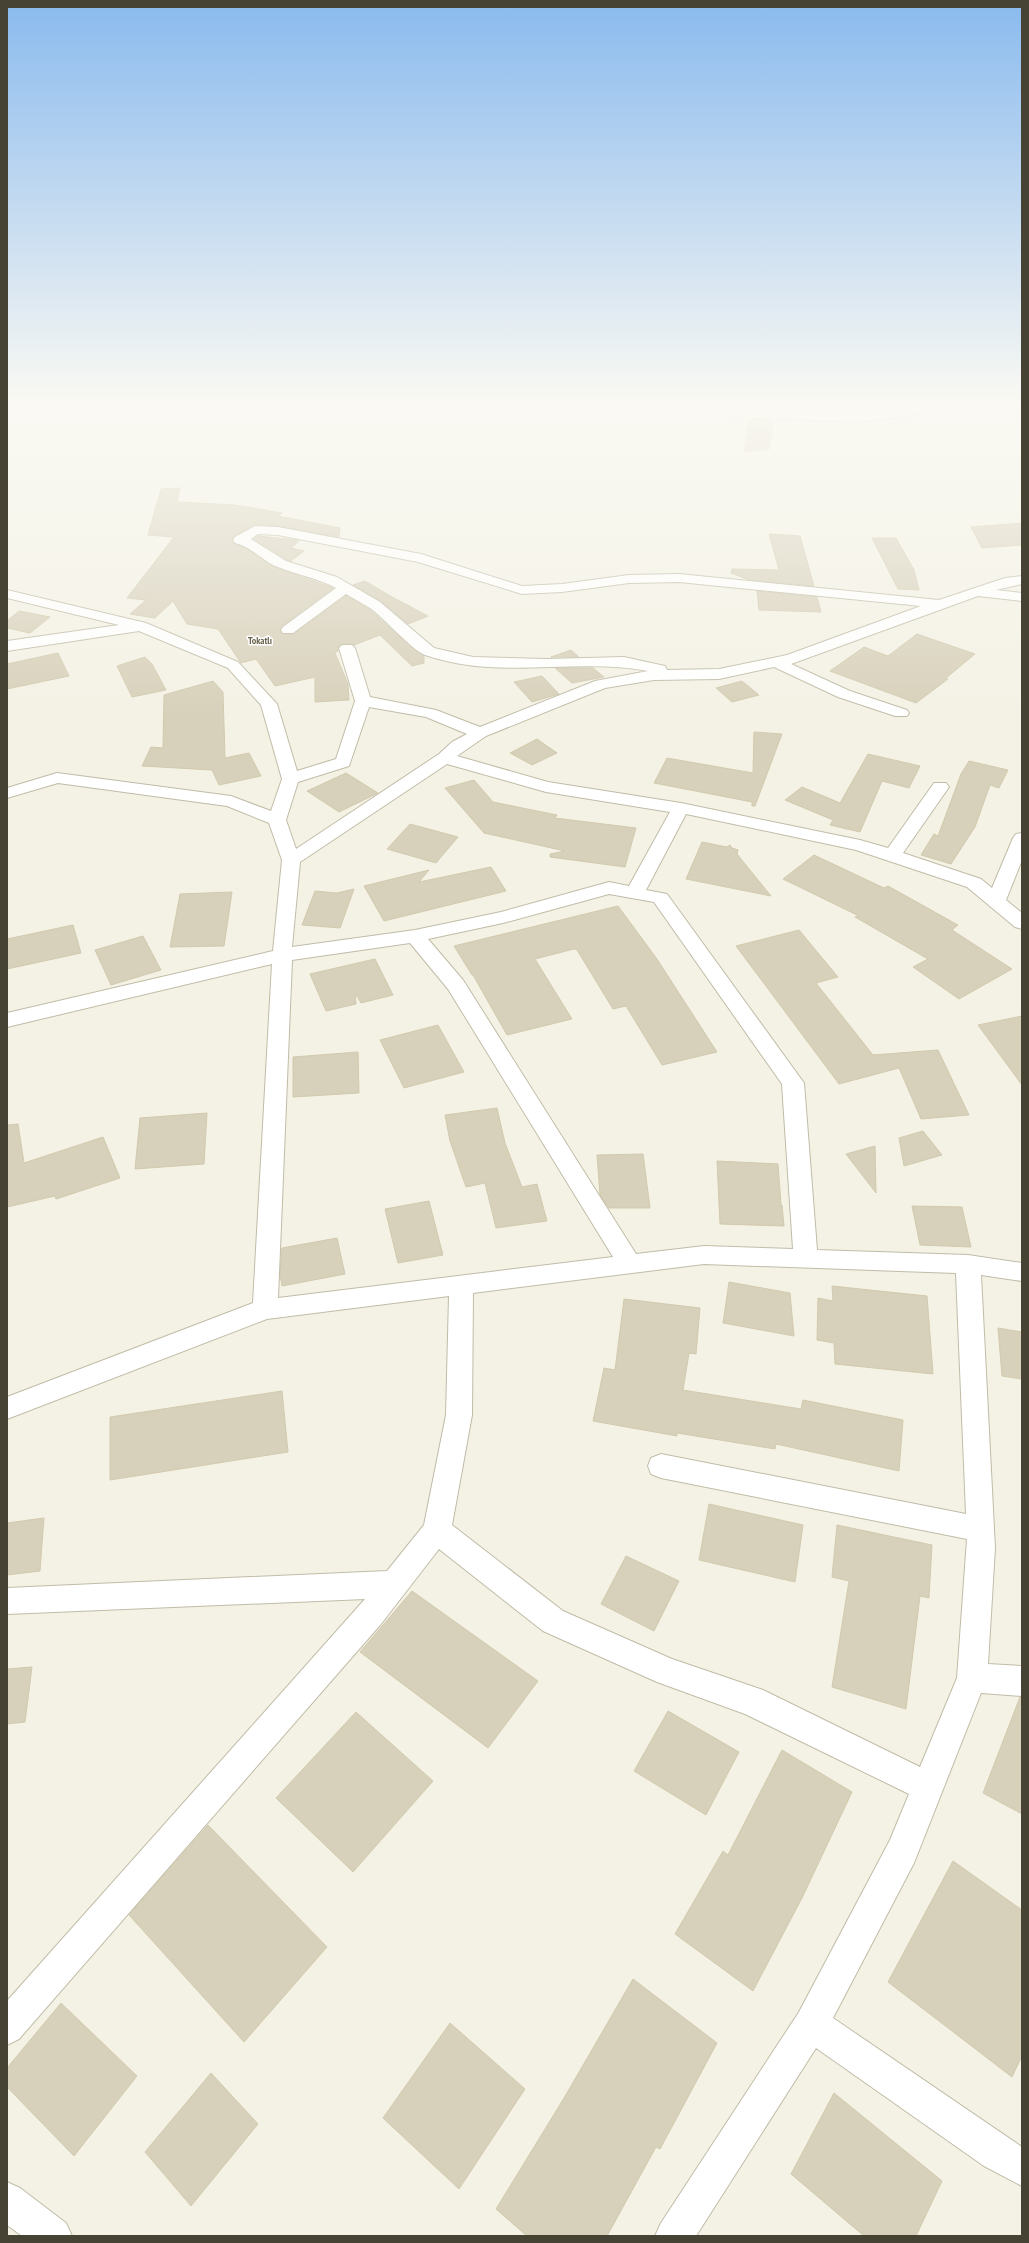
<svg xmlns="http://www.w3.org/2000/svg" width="1029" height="2243" font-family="'PT Sans Narrow',sans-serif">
	<rect width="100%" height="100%" fill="#f4f2e5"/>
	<path fill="#d7d0ba" stroke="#d2caad" d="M 749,419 L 773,421 L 769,449 L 744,452 Z
		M 180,488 L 177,502 L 235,505 L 282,513 L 278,516 L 340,528 L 339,537 L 278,526 L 255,524 L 234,536 L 232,541 L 235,544 L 246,549 L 272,566 L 333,588 L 282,626 L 280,629 L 282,634 L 294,634 L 346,596 L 369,609 L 412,648 L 424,656 L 424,663 L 412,666 L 380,635 L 354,645 L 342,644 L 338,647 L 338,651 L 335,653 L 348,684 L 349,700 L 315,702 L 315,677 L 275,686 L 256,659 L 241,663 L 218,629 L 187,624 L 173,601 L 155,618 L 130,614 L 146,600 L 127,598 L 174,537 L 148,535 L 161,489 Z
		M 1022,523 L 1022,545 L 982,548 L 971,527 Z
		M 769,534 L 800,536 L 814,586 L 749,580 L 731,573 L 732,569 L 779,570 Z
		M 258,536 L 297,540 L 299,541 L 291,548 L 304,551 L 291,561 L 287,560 L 254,539 Z
		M 872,538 L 896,538 L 914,570 L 919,590 L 898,589 Z
		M 365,581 L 392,597 L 428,616 L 408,624 L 381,601 L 353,585 Z
		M 757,591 L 817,597 L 821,612 L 759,610 Z
		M 19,611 L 50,617 L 30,633 L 7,628 L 7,621 Z
		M 917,634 L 975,654 L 946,678 L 948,679 L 916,703 L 830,671 L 864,647 L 888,656 Z
		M 571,650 L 579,657 L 551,657 Z
		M 58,653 L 69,676 L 7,689 L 7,664 Z
		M 145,657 L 152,664 L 166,690 L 132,697 L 117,666 Z
		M 555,668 L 593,668 L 604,677 L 572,683 Z
		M 542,676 L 559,694 L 532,702 L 514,682 Z
		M 213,681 L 223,692 L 225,758 L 249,753 L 261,776 L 219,785 L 212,770 L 142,766 L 151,747 L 163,748 L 164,695 Z
		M 742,681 L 759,695 L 732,702 L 716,688 Z
		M 754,732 L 782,734 L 755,806 L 752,806 L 752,802 L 654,783 L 667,758 L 753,773 Z
		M 537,739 L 557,753 L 532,765 L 510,753 Z
		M 868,754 L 920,766 L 909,788 L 882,781 L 860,832 L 830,825 L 833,820 L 785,800 L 802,787 L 840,803 Z
		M 969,761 L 1008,770 L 999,788 L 990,785 L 975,827 L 951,864 L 921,855 L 934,834 L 938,836 L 961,774 Z
		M 346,773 L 378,793 L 339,812 L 307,791 Z
		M 474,780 L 493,802 L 557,815 L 555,818 L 636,828 L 625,867 L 550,857 L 550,854 L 565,851 L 484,833 L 445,788 Z
		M 410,824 L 458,837 L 436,863 L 387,849 Z
		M 702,842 L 727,847 L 730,845 L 732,848 L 738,850 L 737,854 L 771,896 L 686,879 Z
		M 814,855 L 884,888 L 888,886 L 958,925 L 952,930 L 1012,969 L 959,999 L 913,967 L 928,959 L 855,917 L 859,916 L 783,879 Z
		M 491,867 L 506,891 L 384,921 L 364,886 L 429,870 L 419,882 Z
		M 354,889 L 340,928 L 302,925 L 315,891 L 337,893 Z
		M 232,892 L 224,946 L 170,947 L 180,894 Z
		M 618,906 L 657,959 L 717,1052 L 662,1065 L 626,1006 L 613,1009 L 577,950 L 574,949 L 535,959 L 572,1019 L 507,1035 L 473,975 L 472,975 L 454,946 Z
		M 73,925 L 81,953 L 7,969 L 7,939 Z
		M 799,930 L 838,977 L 816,983 L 873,1055 L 938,1050 L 969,1115 L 921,1119 L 899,1068 L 839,1084 L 736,946 Z
		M 143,936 L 161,970 L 111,985 L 95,950 Z
		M 375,959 L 393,995 L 361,1003 L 355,993 L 356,1004 L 326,1011 L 310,974 Z
		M 1022,1016 L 1022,1085 L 978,1025 Z
		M 438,1025 L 464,1072 L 404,1088 L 380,1040 Z
		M 358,1052 L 359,1093 L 293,1097 L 293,1057 Z
		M 497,1108 L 505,1143 L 522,1187 L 537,1184 L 547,1221 L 496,1228 L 485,1183 L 466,1187 L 450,1141 L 445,1115 Z
		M 207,1113 L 204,1164 L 135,1169 L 140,1118 Z
		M 18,1124 L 24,1163 L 103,1137 L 120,1178 L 56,1199 L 55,1196 L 7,1207 L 7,1125 Z
		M 923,1131 L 942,1155 L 904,1166 L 899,1138 Z
		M 875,1146 L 876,1193 L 846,1154 Z
		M 643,1154 L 650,1208 L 609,1208 L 600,1195 L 597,1155 Z
		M 717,1161 L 778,1164 L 781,1204 L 779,1205 L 782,1205 L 784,1226 L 720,1224 Z
		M 429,1201 L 443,1255 L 398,1263 L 385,1209 Z
		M 912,1206 L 962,1207 L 971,1247 L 920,1245 Z
		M 337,1238 L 345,1274 L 282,1286 L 280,1274 L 282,1248 Z
		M 729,1282 L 790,1293 L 794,1336 L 723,1323 Z
		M 832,1286 L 927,1296 L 933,1374 L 835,1364 L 834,1343 L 817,1340 L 818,1298 L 833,1301 Z
		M 624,1299 L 700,1308 L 696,1354 L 689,1353 L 683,1390 L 801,1409 L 803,1400 L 903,1420 L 899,1471 L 776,1444 L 775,1449 L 677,1433 L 677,1436 L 593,1421 L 604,1368 L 615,1370 Z
		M 998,1328 L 1022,1332 L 1022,1379 L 1002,1376 Z
		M 282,1391 L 288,1452 L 110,1480 L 110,1417 Z
		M 709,1504 L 803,1525 L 795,1582 L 699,1560 Z
		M 44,1518 L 40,1571 L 7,1575 L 7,1523 Z
		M 837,1525 L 932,1545 L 929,1598 L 920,1596 L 906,1709 L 832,1687 L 849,1581 L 832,1577 Z
		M 626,1556 L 679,1581 L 654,1631 L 601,1604 Z
		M 412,1591 L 538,1681 L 488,1748 L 360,1652 Z
		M 32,1667 L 25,1722 L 7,1724 L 7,1669 Z
		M 1020,1697 L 1022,1697 L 1022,1814 L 983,1793 Z
		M 668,1711 L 739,1752 L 706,1815 L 634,1771 Z
		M 356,1712 L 433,1781 L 353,1872 L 276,1798 Z
		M 782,1750 L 852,1792 L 802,1898 L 753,1991 L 675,1934 L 723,1851 L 728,1855 Z
		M 208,1825 L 327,1947 L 244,2042 L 129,1915 Z
		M 953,1861 L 1022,1910 L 1022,2056 L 1012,2077 L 888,1982 Z
		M 633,1979 L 717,2043 L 660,2149 L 656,2147 L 607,2236 L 527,2236 L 496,2209 L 564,2098 Z
		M 61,2003 L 137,2076 L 74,2156 L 7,2087 L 7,2068 Z
		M 450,2023 L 525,2089 L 459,2189 L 383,2118 Z
		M 211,2073 L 258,2124 L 191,2206 L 145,2152 Z
		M 834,2093 L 942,2181 L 916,2236 L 864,2236 L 791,2174 Z"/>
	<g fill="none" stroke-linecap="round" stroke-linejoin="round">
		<g stroke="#c0bca7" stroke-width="2">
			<path id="minor" d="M 723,404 L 735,404 L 737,409 L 862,414 L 946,404 L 977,404 L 971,407 L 862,422 L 737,417 L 726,414 Z
				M 255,526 L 278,527 L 421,554 L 522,586 L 562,584 L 629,575 L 679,574 L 939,600 L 1005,578 L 1022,576 L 1022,584 L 996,590 L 1022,593 L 1022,601 L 978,596 L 791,664 L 850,691 L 907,710 L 909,713 L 907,716 L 895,716 L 838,697 L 774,667 L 719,679 L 654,680 L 605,688 L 486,736 L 457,756 L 548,782 L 681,803 L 860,840 L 888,848 L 934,783 L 946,783 L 949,787 L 903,853 L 981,879 L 992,888 L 1013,838 L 1016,834 L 1022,833 L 1022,860 L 1006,900 L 1022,913 L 1022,929 L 1015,927 L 967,887 L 856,850 L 686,814 L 646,890 L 667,894 L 804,1083 L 817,1250 L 968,1255 L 1022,1263 L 1022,1281 L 981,1275 L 995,1548 L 988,1664 L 1022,1666 L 1022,1696 L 981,1693 L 914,1863 L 833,2018 L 1022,2147 L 1022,2186 L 984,2166 L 816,2048 L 696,2236 L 655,2236 L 661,2223 L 799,2012 L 890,1840 L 909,1794 L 745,1714 L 657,1682 L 543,1631 L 439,1549 L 381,1624 L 19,2039 L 7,2045 L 7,2001 L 365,1599 L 7,1614 L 7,1588 L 387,1571 L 424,1525 L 446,1415 L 449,1296 L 267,1319 L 7,1419 L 7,1397 L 253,1303 L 272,964 L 7,1027 L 7,1013 L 273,951 L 282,860 L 269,823 L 227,806 L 58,783 L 7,798 L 7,788 L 57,773 L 231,796 L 271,811 L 282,779 L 261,705 L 228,668 L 139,631 L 7,651 L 7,641 L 119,625 L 7,598 L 7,590 L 146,623 L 238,662 L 277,704 L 297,771 L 336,759 L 355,701 L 339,648 L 342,645 L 352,645 L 355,648 L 370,697 L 436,710 L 480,727 L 595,681 L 648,671 C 575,657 500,681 425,655 C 412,650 384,618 370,608 C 362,603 354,599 346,594 L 293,633 L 283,633 L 281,630 L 283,627 L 336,588 C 318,578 297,575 278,567 C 262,561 252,547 235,543 L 233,540 L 235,537 ZM 258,534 L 278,535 L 418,562 L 522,594 L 562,592 L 629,583 L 679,582 L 921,606 L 787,655 L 719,669 L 667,670 L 665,666 L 624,657 L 547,659 L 473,657 L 434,648 L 380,602 L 337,577 L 286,561 L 251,539 ZM 369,707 L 426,717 L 467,734 L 452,742 L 439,754 L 296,849 L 286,820 L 298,782 L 349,766 ZM 447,764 L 546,792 L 670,812 L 629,886 L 609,882 L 501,912 L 415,930 L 292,947 L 300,862 ZM 609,894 L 654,902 L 782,1084 L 793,1249 L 704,1246 L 636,1254 L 463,980 L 428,939 L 503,923 ZM 410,943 L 448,989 L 613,1257 L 278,1298 L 292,960 ZM 704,1264 L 956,1273 L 966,1514 L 661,1454 L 651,1458 L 648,1466 L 651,1474 L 661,1478 L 967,1539 L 957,1678 L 920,1767 L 763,1690 L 672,1659 L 563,1611 L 452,1525 L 472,1415 L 473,1293 Z
				M 7,2182 L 20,2188 L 66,2223 L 72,2236 L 22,2236 L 7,2225 Z"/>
		</g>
		<use href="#minor" fill="#fff" fill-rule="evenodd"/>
	</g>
	<linearGradient id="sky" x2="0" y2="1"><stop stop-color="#8abaee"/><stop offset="0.56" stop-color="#faf9f3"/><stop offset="1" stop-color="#faf9f3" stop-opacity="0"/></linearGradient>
	<rect width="1029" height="718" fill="url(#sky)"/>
	<g text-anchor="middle" stroke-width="3" stroke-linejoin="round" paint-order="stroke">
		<g font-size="10" font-weight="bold" fill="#6b634b" stroke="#fff">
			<text x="260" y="644">Tokatlı</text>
		</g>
	</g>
	<rect width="1029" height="2243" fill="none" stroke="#474334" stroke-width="16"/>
</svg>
